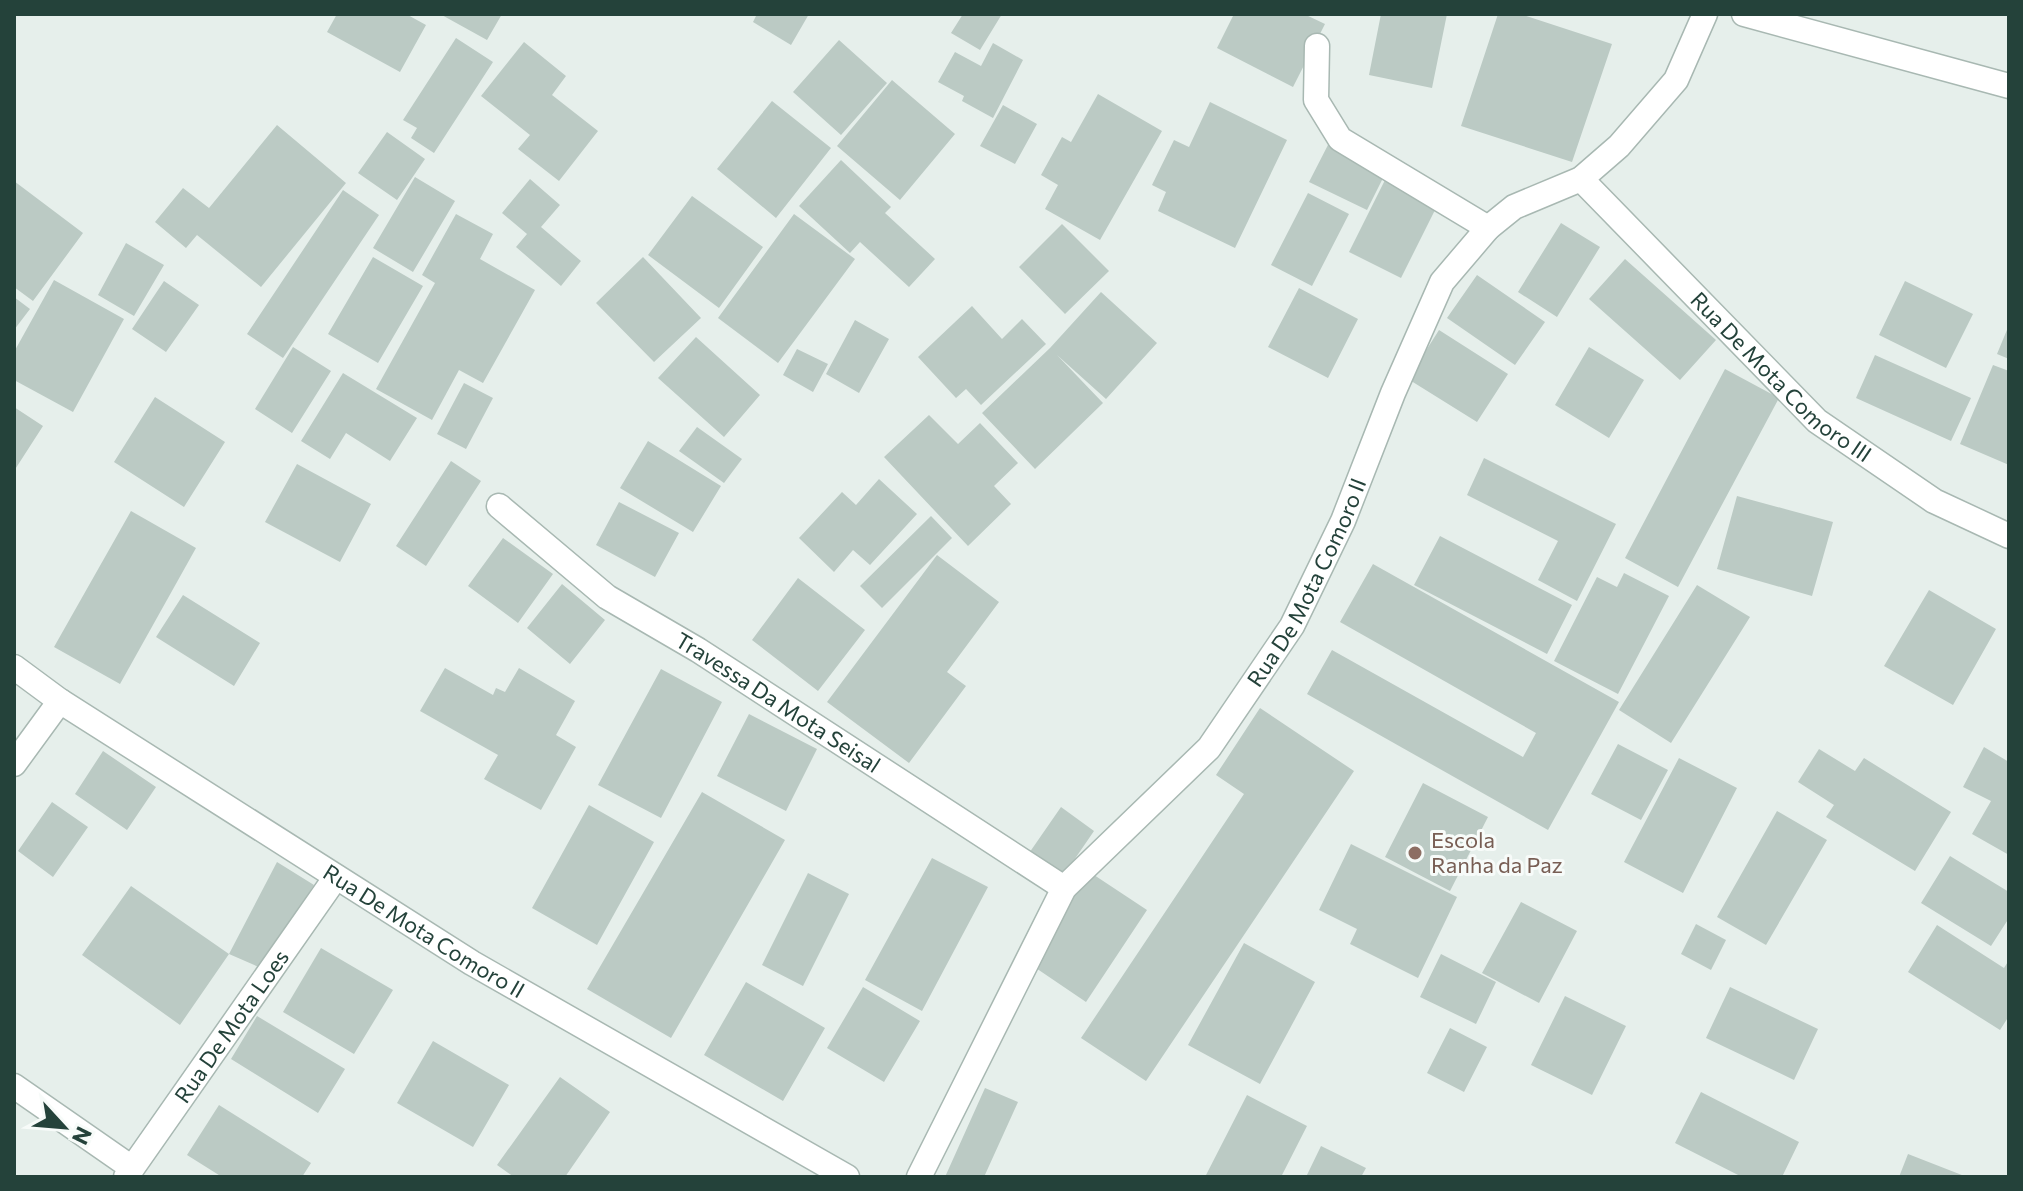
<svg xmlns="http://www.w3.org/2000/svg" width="2023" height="1191" font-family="Commissioner,sans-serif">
	<rect width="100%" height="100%" fill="#e6efeb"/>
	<path fill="#bbcac4" d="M 337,14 L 406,14 L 426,25 L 400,72 L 327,32 Z
		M 440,14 L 502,14 L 487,40 Z
		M 757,14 L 809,14 L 791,45 L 753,22 Z
		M 963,14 L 1002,14 L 980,50 L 951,33 Z
		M 1234,14 L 1304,14 L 1325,24 L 1293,87 L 1217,48 Z
		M 1381,14 L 1447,14 L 1432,88 L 1369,75 Z
		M 1498,14 L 1520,14 L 1612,44 L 1572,162 L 1461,126 Z
		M 456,38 L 493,62 L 434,153 L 411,138 L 417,128 L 403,120 Z
		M 839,40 L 887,83 L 841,135 L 793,92 Z
		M 524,42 L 566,76 L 552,95 L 598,131 L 559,181 L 518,149 L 530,135 L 481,96 Z
		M 993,43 L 1023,60 L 993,118 L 962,101 L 964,96 L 938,82 L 955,52 L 981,66 Z
		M 892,80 L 955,134 L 900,200 L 837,146 Z
		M 1098,94 L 1162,131 L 1100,240 L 1045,209 L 1058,185 L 1041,175 L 1062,137 L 1071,142 Z
		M 772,101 L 831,148 L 776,218 L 717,169 Z
		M 1210,102 L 1287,140 L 1235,248 L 1158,211 L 1166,192 L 1152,185 L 1174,140 L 1189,147 Z
		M 1003,105 L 1037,124 L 1015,164 L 980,146 Z
		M 277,125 L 346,183 L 261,287 L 197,235 L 186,248 L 155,222 L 183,188 L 209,208 Z
		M 387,132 L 425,159 L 397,200 L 358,173 Z
		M 1330,141 L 1387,170 L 1367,210 L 1309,182 Z
		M 841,160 L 891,207 L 885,213 L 935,259 L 909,287 L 860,242 L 850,253 L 799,206 Z
		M 1388,174 L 1440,200 L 1401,278 L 1349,252 Z
		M 415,177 L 455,201 L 413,272 L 373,248 Z
		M 530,179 L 560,205 L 541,227 L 581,261 L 561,286 L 516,247 L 527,234 L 502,213 Z
		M 14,181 L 83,233 L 33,301 L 14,287 Z
		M 343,190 L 379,215 L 283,358 L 247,334 Z
		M 1308,193 L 1349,214 L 1312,286 L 1271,265 Z
		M 692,196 L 763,247 L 719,308 L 648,255 Z
		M 456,214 L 493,234 L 480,259 L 535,290 L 483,383 L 459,370 L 432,420 L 376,389 L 435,283 L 422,275 Z
		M 794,214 L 855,259 L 778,363 L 718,318 Z
		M 1561,223 L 1600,247 L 1557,317 L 1518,292 Z
		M 1062,224 L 1109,271 L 1065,314 L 1019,267 Z
		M 126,243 L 164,265 L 134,316 L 98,295 Z
		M 373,257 L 423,286 L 378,363 L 328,334 Z
		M 643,257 L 701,318 L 654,362 L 596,303 Z
		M 1625,259 L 1716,340 L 1680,380 L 1589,299 Z
		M 1477,275 L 1545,322 L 1515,365 L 1447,318 Z
		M 54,280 L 124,319 L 73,412 L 14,380 L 14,352 Z
		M 164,281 L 199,305 L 166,352 L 132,329 Z
		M 1905,281 L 1973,314 L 1946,368 L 1879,335 Z
		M 1299,288 L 1358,319 L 1328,378 L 1268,347 Z
		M 1101,292 L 1157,343 L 1106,399 L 1057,355 L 1103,403 L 1035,469 L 982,413 L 1050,348 Z
		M 14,297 L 30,309 L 14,330 Z
		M 972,306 L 1002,339 L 1022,319 L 1046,344 L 981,405 L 966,389 L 956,398 L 918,357 Z
		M 855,320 L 889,339 L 859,393 L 826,374 Z
		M 2009,325 L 2009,359 L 1997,354 Z
		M 1439,330 L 1508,374 L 1477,422 L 1408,379 Z
		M 696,337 L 760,395 L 724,437 L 658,378 Z
		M 293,347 L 331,371 L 292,433 L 255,409 Z
		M 1589,347 L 1644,380 L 1609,438 L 1555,405 Z
		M 797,349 L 828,364 L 813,392 L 783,375 Z
		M 1875,355 L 1971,398 L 1951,441 L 1856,398 Z
		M 1993,365 L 2009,371 L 2009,465 L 1960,444 Z
		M 1725,369 L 1779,398 L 1678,587 L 1625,558 Z
		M 343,373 L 417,418 L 390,461 L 346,433 L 330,459 L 301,441 Z
		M 464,383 L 493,398 L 466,449 L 437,434 Z
		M 155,397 L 225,442 L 184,507 L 114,462 Z
		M 14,407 L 43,426 L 14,471 Z
		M 929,415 L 958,444 L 980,423 L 1018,463 L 994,486 L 1011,504 L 968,546 L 884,457 Z
		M 697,427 L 742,459 L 724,483 L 679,451 Z
		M 648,441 L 721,486 L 693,532 L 620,488 Z
		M 1484,458 L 1616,524 L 1577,601 L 1538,580 L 1558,541 L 1467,495 Z
		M 451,461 L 481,481 L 426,566 L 396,546 Z
		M 297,464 L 371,504 L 340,562 L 265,522 Z
		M 879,479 L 917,514 L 870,565 L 853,550 L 834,572 L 799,538 L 842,492 L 856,505 Z
		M 1737,496 L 1833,522 L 1812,596 L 1717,569 Z
		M 619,502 L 679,533 L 655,577 L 596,545 Z
		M 131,511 L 196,548 L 120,684 L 54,647 Z
		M 931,516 L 952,538 L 882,608 L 860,586 Z
		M 1440,536 L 1572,605 L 1547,654 L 1414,585 Z
		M 503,538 L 553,574 L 518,623 L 468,586 Z
		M 937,555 L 999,602 L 947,672 L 966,686 L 909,763 L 827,702 Z
		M 1373,564 L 1619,702 L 1548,830 L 1307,694 L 1332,650 L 1523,757 L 1536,733 L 1340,622 Z
		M 1624,573 L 1669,596 L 1618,694 L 1554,661 L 1597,577 L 1617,587 Z
		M 798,578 L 865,630 L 818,691 L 752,640 Z
		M 562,584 L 605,620 L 570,664 L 527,628 Z
		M 1697,585 L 1750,617 L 1671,743 L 1619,710 Z
		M 1929,590 L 1996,629 L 1953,705 L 1884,666 Z
		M 183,595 L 260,643 L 234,686 L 156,637 Z
		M 445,668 L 493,695 L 496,688 L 505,692 L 519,668 L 575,701 L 556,735 L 576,747 L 541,810 L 484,779 L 498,755 L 420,711 Z
		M 661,669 L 722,702 L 661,818 L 598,785 Z
		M 1260,708 L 1354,771 L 1146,1081 L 1081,1038 L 1244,794 L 1216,775 Z
		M 749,714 L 817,749 L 786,811 L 717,776 Z
		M 1618,744 L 1668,770 L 1641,820 L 1591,794 Z
		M 1984,747 L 2009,762 L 2009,855 L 1972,834 L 1991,801 L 1963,787 Z
		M 1819,749 L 1855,771 L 1864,758 L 1951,812 L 1915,871 L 1826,817 L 1834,805 L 1798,782 Z
		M 103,751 L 156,787 L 127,830 L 75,794 Z
		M 1679,758 L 1737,788 L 1683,893 L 1624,862 Z
		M 1423,783 L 1488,817 L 1450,891 L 1385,857 Z
		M 702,792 L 785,840 L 671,1038 L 587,989 Z
		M 52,802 L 88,827 L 53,877 L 18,851 Z
		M 589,805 L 654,842 L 597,945 L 532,908 Z
		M 1061,807 L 1094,831 L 1059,882 L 1025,859 Z
		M 1777,811 L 1827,840 L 1766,945 L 1717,917 Z
		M 1351,844 L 1457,897 L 1418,978 L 1350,944 L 1357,929 L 1319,910 Z
		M 1950,856 L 2009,892 L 2009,918 L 1991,946 L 1921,903 Z
		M 932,858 L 988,887 L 922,1011 L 865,980 Z
		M 277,862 L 314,885 L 261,968 L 229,954 Z
		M 1088,871 L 1147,910 L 1086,1002 L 1027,962 Z
		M 808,873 L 849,894 L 803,986 L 762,965 Z
		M 131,886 L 229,954 L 180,1025 L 82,955 Z
		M 1521,902 L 1577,931 L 1539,1003 L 1482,973 Z
		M 1696,924 L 1726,940 L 1711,970 L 1681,954 Z
		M 1937,925 L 2004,968 L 2009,960 L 2009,1016 L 2000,1030 L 1908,972 Z
		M 1244,943 L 1315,982 L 1260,1084 L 1188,1045 Z
		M 321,948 L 393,990 L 354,1054 L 283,1012 Z
		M 1441,954 L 1496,982 L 1476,1024 L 1420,997 Z
		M 746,982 L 825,1028 L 783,1101 L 704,1055 Z
		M 863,987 L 920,1021 L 884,1082 L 827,1048 Z
		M 1730,987 L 1818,1029 L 1794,1080 L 1706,1038 Z
		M 1565,996 L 1626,1026 L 1592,1095 L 1531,1065 Z
		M 257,1016 L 345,1069 L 318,1113 L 231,1059 Z
		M 1450,1028 L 1487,1047 L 1464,1092 L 1427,1073 Z
		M 433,1041 L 509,1085 L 473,1147 L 397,1103 Z
		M 560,1077 L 610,1112 L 565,1177 L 514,1177 L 497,1165 Z
		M 985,1088 L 1018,1102 L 984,1177 L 945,1177 Z
		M 1701,1092 L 1799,1142 L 1782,1177 L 1742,1177 L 1675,1143 Z
		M 1247,1095 L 1307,1126 L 1281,1177 L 1205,1177 Z
		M 219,1105 L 311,1163 L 302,1177 L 222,1177 L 187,1155 Z
		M 1321,1146 L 1366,1168 L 1361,1177 L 1306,1177 Z
		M 1908,1154 L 1967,1177 L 1899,1177 Z"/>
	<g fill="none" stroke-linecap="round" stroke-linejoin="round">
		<g stroke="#a8b8b2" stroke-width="27">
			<g id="minor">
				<path d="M 1744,14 L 2009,86"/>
				<path d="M 1317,46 L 1316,100 L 1340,139 L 1488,228"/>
				<path id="s1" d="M 1581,179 L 1817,421 L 1934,501 L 2009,536"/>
				<path id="s2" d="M 499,506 L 607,597 L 698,650 L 1064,888"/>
				<path id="s3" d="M 14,667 L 60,701 L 472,963 L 847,1177"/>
				<path d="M 14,764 L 60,701"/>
				<path d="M 14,1086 L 132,1168"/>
				<path id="s4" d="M 126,1177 L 336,877"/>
				<path id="s5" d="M 919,1177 L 1064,888 L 1209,748 L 1292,626 L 1343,521 L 1393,393 L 1442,282 L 1488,228 L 1514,207 L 1581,179 L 1619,146 L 1676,80 L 1705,14"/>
			</g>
		</g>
		<use href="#minor" stroke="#fff" stroke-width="24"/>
	</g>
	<circle fill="#8d6e63" stroke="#f7fbf9" stroke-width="3" cx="1415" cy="853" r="8"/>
	<g text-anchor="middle" stroke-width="6" stroke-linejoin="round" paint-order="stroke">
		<g font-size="22" fill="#24423a" stroke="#f7fbf9">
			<text dy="8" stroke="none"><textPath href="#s1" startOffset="282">Rua De Mota Comoro III</textPath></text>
			<text dy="8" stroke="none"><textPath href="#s5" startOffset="718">Rua De Mota Comoro II</textPath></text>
			<text dy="8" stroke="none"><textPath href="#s2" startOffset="342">Travessa Da Mota Seisal</textPath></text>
			<text dy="8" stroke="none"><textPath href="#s3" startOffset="488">Rua De Mota Comoro II</textPath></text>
			<text dy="8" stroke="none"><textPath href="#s4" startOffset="184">Rua De Mota Loes</textPath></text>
		</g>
		<g font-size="22" fill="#785e54" stroke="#f7fbf9" text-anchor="start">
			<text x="1431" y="848">Escola<tspan x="1431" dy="25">Ranha da Paz</tspan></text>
		</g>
	</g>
	<rect width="2023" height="1191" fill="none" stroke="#24423a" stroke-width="32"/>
	<g transform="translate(64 1127) rotate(116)" stroke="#f7fbf9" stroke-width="6" paint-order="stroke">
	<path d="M0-6L14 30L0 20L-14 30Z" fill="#24423a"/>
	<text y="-12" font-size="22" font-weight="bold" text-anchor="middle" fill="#24423a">N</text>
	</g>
</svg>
